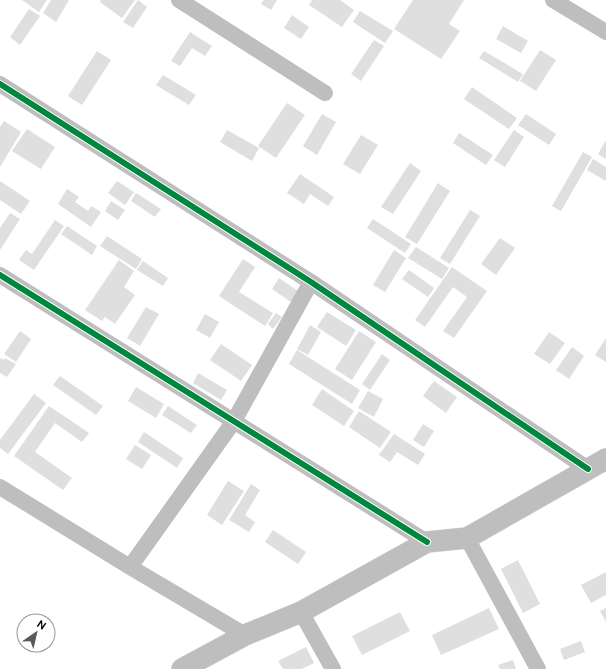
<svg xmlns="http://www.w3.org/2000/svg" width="606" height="669" font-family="Ubuntu,sans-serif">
	<rect width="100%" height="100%" fill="#fff"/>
	<path fill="#dfdfdf" d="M 22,0 L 47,0 L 39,12 Z
		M 51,0 L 69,0 L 56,22 L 43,13 Z
		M 101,0 L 135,0 L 122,18 L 100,2 Z
		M 138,0 L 147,7 L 133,28 L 123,22 Z
		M 264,0 L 277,0 L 271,10 L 261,4 Z
		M 312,0 L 340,0 L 354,10 L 342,27 L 309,5 Z
		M 413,0 L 464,0 L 449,24 L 460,31 L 441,59 L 394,29 Z
		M 29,9 L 40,16 L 20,45 L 10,37 Z
		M 360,11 L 393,31 L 385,43 L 353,22 Z
		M 292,15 L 309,27 L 301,39 L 284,28 Z
		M 503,26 L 528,41 L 521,53 L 496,39 Z
		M 190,32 L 212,46 L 205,56 L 192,48 L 180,66 L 171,61 Z
		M 374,40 L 384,46 L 361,81 L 351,74 Z
		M 540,50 L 556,60 L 536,91 L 520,81 Z
		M 97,51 L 111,60 L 82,105 L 68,96 Z
		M 484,51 L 523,74 L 518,82 L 479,58 Z
		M 163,75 L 196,95 L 189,105 L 156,85 Z
		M 472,87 L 517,118 L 509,129 L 464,99 Z
		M 287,103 L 305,115 L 276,158 L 258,146 Z
		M 322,114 L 336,122 L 317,155 L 303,146 Z
		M 526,114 L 556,134 L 549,145 L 518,125 Z
		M 4,121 L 21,132 L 0,167 L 0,127 Z
		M 27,129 L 55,147 L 41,169 L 12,151 Z
		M 227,130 L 259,148 L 252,161 L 220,142 Z
		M 514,130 L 524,137 L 505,167 L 494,160 Z
		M 459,133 L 493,155 L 486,165 L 453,143 Z
		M 361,135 L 378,145 L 360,174 L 343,164 Z
		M 606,140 L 606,159 L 598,154 Z
		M 583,152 L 592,157 L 561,211 L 552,206 Z
		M 593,159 L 606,167 L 606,181 L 587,170 Z
		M 410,163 L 421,171 L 393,214 L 381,207 Z
		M 300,174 L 334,197 L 328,206 L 310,194 L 304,204 L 287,193 Z
		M 0,181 L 30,201 L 21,214 L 0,200 Z
		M 117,181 L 134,192 L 125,205 L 108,193 Z
		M 438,183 L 450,191 L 417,244 L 405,237 Z
		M 67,189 L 79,197 L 75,202 L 88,211 L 91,206 L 101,212 L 91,227 L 58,204 Z
		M 136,193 L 161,209 L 155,217 L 131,201 Z
		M 111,201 L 125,210 L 118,220 L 105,211 Z
		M 470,210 L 480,216 L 450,264 L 440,258 Z
		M 10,213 L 20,219 L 0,250 L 0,228 Z
		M 373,219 L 411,244 L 405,253 L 367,228 Z
		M 55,220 L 64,226 L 34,270 L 19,260 L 26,250 L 32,254 Z
		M 67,226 L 97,246 L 92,255 L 61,234 Z
		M 107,236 L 142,259 L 136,269 L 100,246 Z
		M 500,238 L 515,248 L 496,275 L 481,264 Z
		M 416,247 L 449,268 L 442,279 L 408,258 Z
		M 394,250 L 406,258 L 385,292 L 373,285 Z
		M 243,259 L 255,267 L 239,292 L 273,313 L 265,326 L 219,296 Z
		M 119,260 L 134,271 L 124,287 L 135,295 L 115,324 L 105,317 L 102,321 L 85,310 Z
		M 143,261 L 168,278 L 163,286 L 137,270 Z
		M 452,267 L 487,291 L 454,338 L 443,331 L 467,297 L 453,287 L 425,327 L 415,320 Z
		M 409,270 L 434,288 L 428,297 L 402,279 Z
		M 279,278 L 298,291 L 291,302 L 272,289 Z
		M 146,307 L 159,314 L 140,346 L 127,338 Z
		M 327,312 L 356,330 L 346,346 L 317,327 Z
		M 276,313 L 282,317 L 273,329 L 268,324 Z
		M 205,314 L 219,322 L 210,338 L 196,330 Z
		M 310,325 L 321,332 L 308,355 L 297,349 Z
		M 20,331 L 31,339 L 16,362 L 4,354 Z
		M 359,331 L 376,342 L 352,380 L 335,369 Z
		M 549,332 L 565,343 L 550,364 L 534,354 Z
		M 606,338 L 606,362 L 595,355 Z
		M 221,344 L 252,365 L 241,381 L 210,360 Z
		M 572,347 L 584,356 L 569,379 L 556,370 Z
		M 297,350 L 360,390 L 352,404 L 289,364 Z
		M 382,354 L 390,360 L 370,390 L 362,384 Z
		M 0,358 L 4,360 L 5,358 L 16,364 L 7,377 L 0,373 Z
		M 198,373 L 227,390 L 221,400 L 193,383 Z
		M 60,376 L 103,406 L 96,415 L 53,385 Z
		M 434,381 L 457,397 L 446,413 L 423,396 Z
		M 136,387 L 164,404 L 156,418 L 128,401 Z
		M 322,389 L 354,411 L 344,426 L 312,405 Z
		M 368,391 L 383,399 L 374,417 L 358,408 Z
		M 34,394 L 46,403 L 8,454 L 0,448 L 0,440 Z
		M 49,406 L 89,433 L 82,442 L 55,423 L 35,452 L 72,478 L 63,490 L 14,456 Z
		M 168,406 L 197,425 L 191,433 L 162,415 Z
		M 359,411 L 391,432 L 380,448 L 349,427 Z
		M 423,424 L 434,431 L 424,447 L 413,440 Z
		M 144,432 L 183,458 L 177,468 L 138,442 Z
		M 394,434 L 425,454 L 418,465 L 397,452 L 390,462 L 379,455 Z
		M 135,445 L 151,455 L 142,469 L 126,459 Z
		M 228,481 L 244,491 L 222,525 L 207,515 Z
		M 251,484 L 260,490 L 245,515 L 255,522 L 249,532 L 229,520 Z
		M 273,530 L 306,552 L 298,564 L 265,542 Z
		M 518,560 L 540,604 L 523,613 L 501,569 Z
		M 606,572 L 606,595 L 591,603 L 581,585 Z
		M 489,608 L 499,629 L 441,655 L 432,635 Z
		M 606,608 L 606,622 L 600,611 Z
		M 400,612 L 410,631 L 362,655 L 352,636 Z
		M 581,641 L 585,652 L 564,660 L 560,649 Z
		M 306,647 L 314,663 L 302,669 L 283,669 L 278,661 Z
		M 513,660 L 516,669 L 500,669 L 498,665 Z"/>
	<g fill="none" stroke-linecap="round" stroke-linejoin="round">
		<g stroke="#dbdbdb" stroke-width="22">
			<path id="major" d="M 182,669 L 245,635 L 301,612 L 427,542 L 467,538 L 606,459"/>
		</g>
		<path stroke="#bebebe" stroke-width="16" d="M 179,0 L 325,93
			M 553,0 L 606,32
			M 0,84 L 311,282 L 588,469
			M 0,275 L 427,542
			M 0,487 L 130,567 L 245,635
			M 467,538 L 538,669
			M 130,567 L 234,421 L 311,282
			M 301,612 L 333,669"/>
		<use href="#major" stroke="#bebebe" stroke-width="21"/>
		<g stroke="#fff" stroke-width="8">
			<path id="cycleway" d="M 0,84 L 311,282 L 588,469
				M 0,275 L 427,542"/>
		</g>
		<use href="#cycleway" stroke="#00873e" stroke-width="6"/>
	</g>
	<g transform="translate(36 633) rotate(34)"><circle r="19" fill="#ffffff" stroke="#999999"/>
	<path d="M0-3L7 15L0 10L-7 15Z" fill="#595959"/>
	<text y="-6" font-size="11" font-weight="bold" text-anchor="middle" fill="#000000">N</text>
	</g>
</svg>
